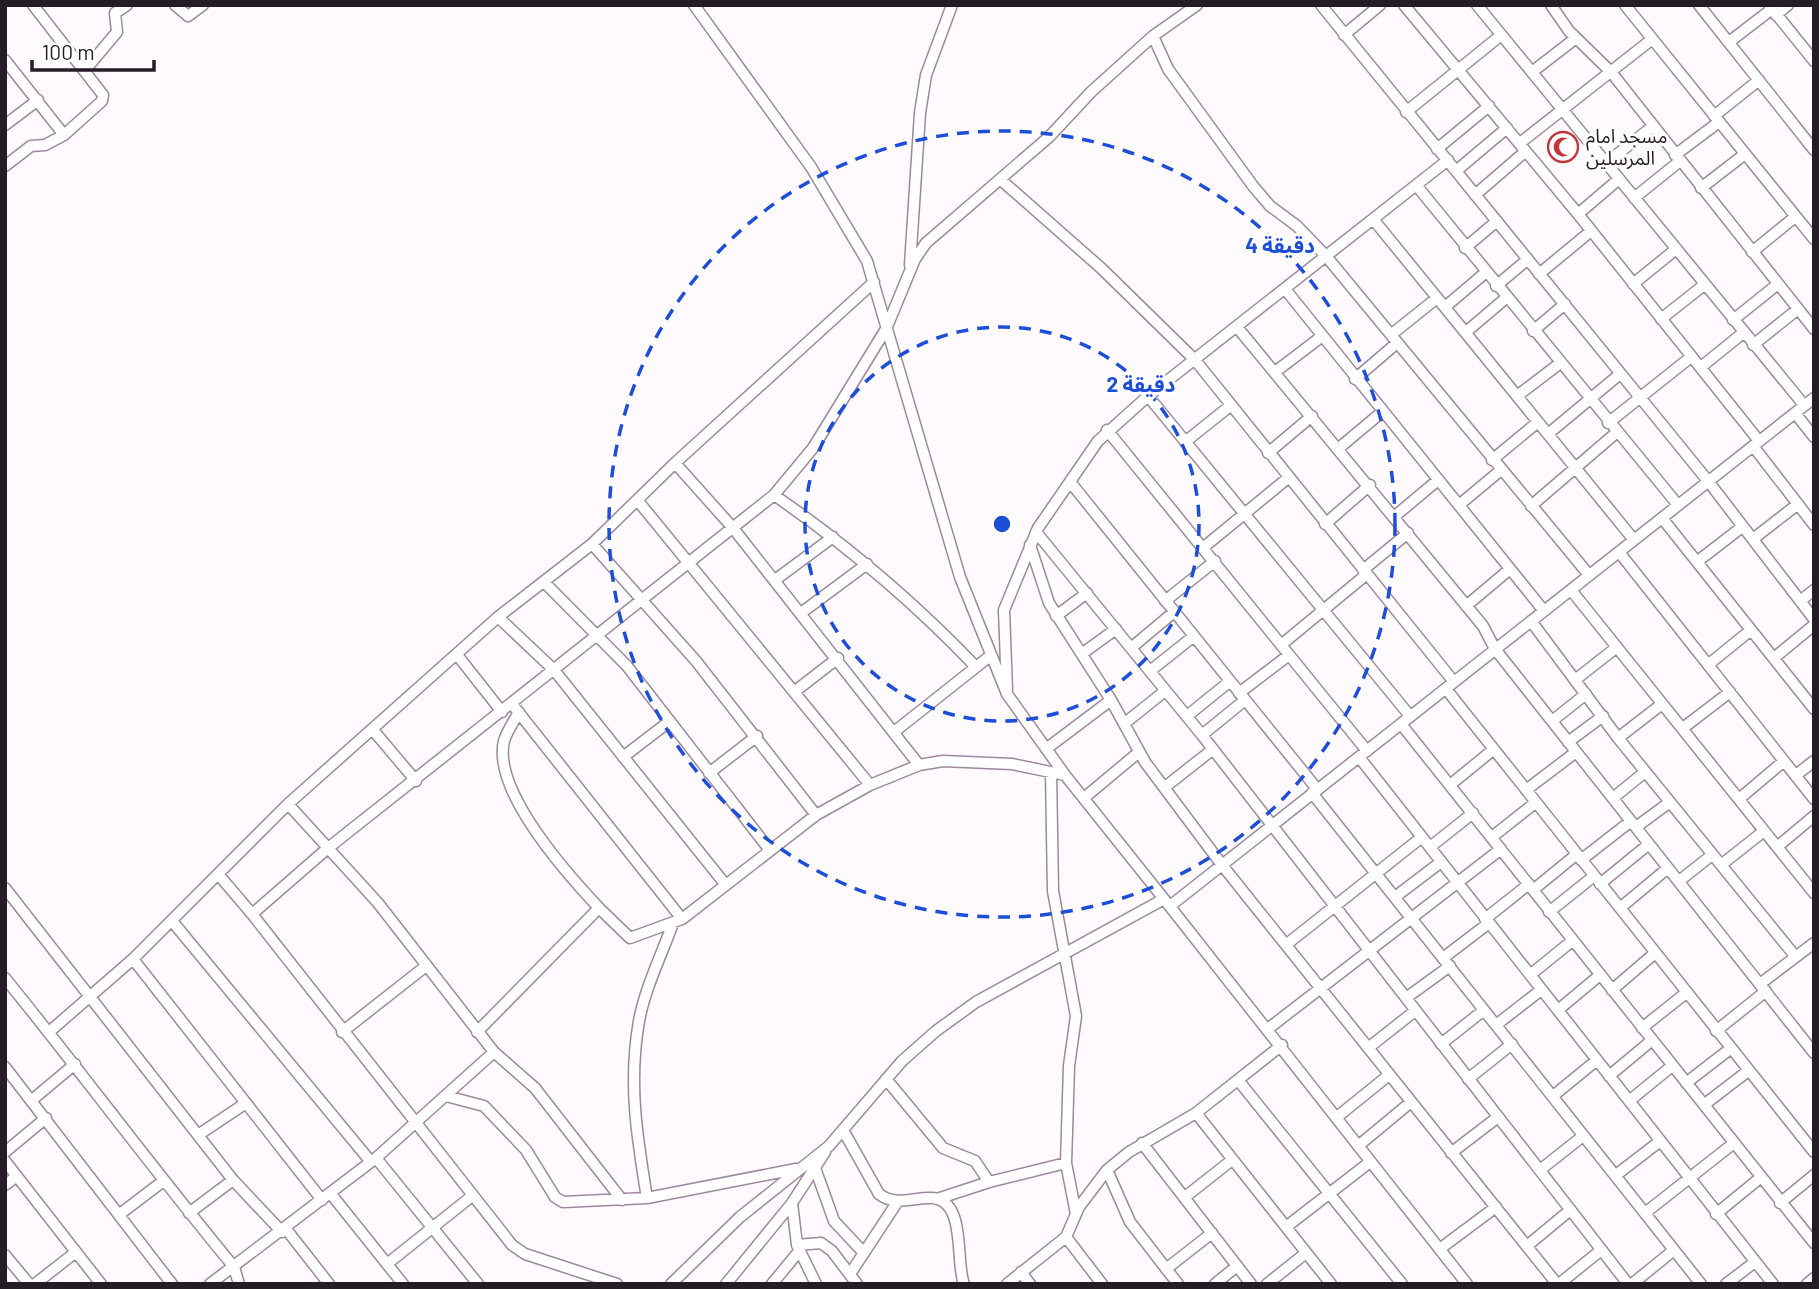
<svg xmlns="http://www.w3.org/2000/svg" width="1819" height="1289" font-family="Barlow,'Noto Sans Arabic',sans-serif">
	<rect width="100%" height="100%" fill="#fefafe"/>
	<g fill="none" stroke-linecap="round" stroke-linejoin="round">
		<g stroke="#9c899d" stroke-width="13">
			<path id="minor" d="M 175,5 L 188,16 L 203,5
				M 694,5 L 811,167 L 867,261 L 960,577 L 1007,694 L 1065,775
				M 1321,5 L 1708,481 L 1814,619
				M 1404,5 L 1578,214 L 1759,441
				M 1477,5 L 1804,405
				M 1551,5 L 1569,31 L 1611,72 L 1814,329
				M 1625,5 L 1814,239
				M 1699,5 L 1814,150
				M 1769,5 L 1814,61
				M 1776,15 L 1788,5
				M 1344,35 L 1380,5
				M 1153,36 L 1168,69 L 1253,186 L 1270,206 L 1297,226 L 1326,256 L 1589,575
				M 1729,42 L 1772,9
				M 5,60 L 64,135
				M 85,70 L 117,32 L 115,13 L 127,5
				M 1532,72 L 1576,38
				M 1406,112 L 1500,36
				M 1714,116 L 1759,80
				M 5,125 L 38,100
				M 1520,143 L 1651,40
				M 1437,149 L 1489,106
				M 1675,155 L 1719,122
				M 1606,163 L 1652,127
				M 5,166 L 31,146 L 45,145 L 64,135 L 102,101 L 103,95 L 33,5
				M 1456,171 L 1507,128
				M 1001,180 L 1101,268 L 1195,360 L 1454,682
				M 1416,185 L 1678,505
				M 1701,188 L 1745,154
				M 1475,195 L 1526,151
				M 1634,198 L 1680,161
				M 1578,214 L 1619,179
				M 1373,219 L 1634,540
				M 1465,248 L 1497,221
				M 1752,252 L 1795,217
				M 910,265 L 920,113 L 926,75 L 952,5
				M 1539,274 L 1591,231
				M 1633,284 L 1675,250
				M 1496,286 L 1527,260
				M 1285,289 L 1544,611
				M 1445,307 L 1485,273
				M 1661,319 L 1704,285
				M 1733,320 L 1778,284
				M 1237,327 L 1483,626 L 1495,649 L 1814,1053
				M 1533,331 L 1565,304
				M 1466,332 L 1506,298
				M 1392,334 L 1437,298
				M 1753,345 L 1798,309
				M 1701,367 L 1743,333
				M 1275,372 L 1321,337
				M 1355,379 L 1397,343
				M 1148,396 L 1410,716
				M 1517,396 L 1559,364
				M 1795,413 L 1814,437
				M 1608,423 L 1691,357
				M 1107,430 L 1367,751
				M 1548,434 L 1620,374
				M 1185,442 L 1230,406
				M 1753,446 L 1814,525
				M 1339,448 L 1382,412
				M 1268,453 L 1312,416
				M 1492,460 L 1538,422
				M 675,463 L 733,528 L 919,765
				M 1071,483 L 1317,789
				M 774,495 C 848,546 914,602 976,667
				M 638,501 L 870,785
				M 1459,505 L 1501,470
				M 1531,506 L 1616,433
				M 1395,516 L 1438,480
				M 1662,518 L 1814,709
				M 1325,524 L 1370,485
				M 1036,532 L 1202,735 L 1628,1284
				M 1753,539 L 1798,504
				M 592,544 L 696,661 L 816,815
				M 1030,545 L 1049,603 L 1111,700 L 1145,762 L 1222,865 L 1557,1284
				M 1204,547 L 1288,478
				M 1619,552 L 1814,799
				M 1698,561 L 1742,527
				M 1363,570 L 1408,533
				M 775,580 L 833,537
				M 544,582 L 627,666 L 769,849
				M 1571,590 L 1814,893
				M 1165,601 L 1215,561
				M 1800,601 L 1814,590
				M 1466,606 L 1510,569
				M 801,613 L 867,564
				M 1056,616 L 1087,593
				M 498,617 L 554,670 L 725,884
				M 1531,621 L 1618,738 L 1795,956
				M 1281,645 L 1367,574
				M 1131,648 L 1174,612
				M 1083,653 L 1116,629
				M 458,656 L 502,712
				M 1774,658 L 1814,625
				M 1709,664 L 1751,630
				M 1150,671 L 1194,636
				M 1575,680 L 1617,647
				M 1446,689 L 1814,1152
				M 1007,690 L 1004,610 L 1038,528 L 1098,441 L 1148,396 L 1448,160
				M 794,692 L 838,658
				M 1239,693 L 1289,655
				M 512,704 L 682,919
				M 519,712 C 514,721 507,731 504,741 C 492,791 568,875 599,908
				M 1187,716 L 1229,682
				M 1552,721 L 1586,694
				M 1125,723 L 1165,691
				M 1401,724 L 1814,1243
				M 1683,728 L 1730,692
				M 373,730 L 416,781
				M 894,732 L 990,656
				M 1202,735 L 1245,700
				M 1618,738 L 1662,704
				M 1568,742 L 1603,716
				M 1046,749 L 1111,700
				M 623,757 L 670,721
				M 1359,757 L 1773,1284
				M 1051,772 L 1053,891 L 1076,1016 L 1069,1066 L 1066,1163 L 1076,1214
				M 709,773 L 757,736
				M 1796,775 L 1814,761
				M 1450,785 L 1494,749
				M 1165,787 L 1212,750
				M 1526,790 L 1576,752
				M 1312,793 L 1701,1284
				M 1084,798 L 1139,752
				M 1613,798 L 1645,772
				M 1739,799 L 1784,761
				M 1636,827 L 1670,802
				M 1492,837 L 1535,803
				M 1430,847 L 1473,813
				M 1777,847 L 1814,816
				M 1581,860 L 1631,821
				M 1721,865 L 1764,831
				M 218,874 L 252,914 L 328,848 L 774,495 L 813,448 L 886,329 L 915,259 L 926,243 L 1049,137 L 1091,92 L 1153,36 L 1197,5
				M 1679,881 L 1712,855
				M 1600,884 L 1649,844
				M 5,888 L 233,1180 L 282,1232
				M 1533,890 L 1577,854
				M 1395,897 L 1441,862
				M 1170,906 L 1814,398
				M 1620,908 L 1668,868
				M 1549,912 L 1594,876
				M 252,914 L 512,1245 L 525,1254 L 617,1284
				M 1485,919 L 1529,884
				M 172,921 L 371,1162
				M 1287,944 L 1422,837
				M 1443,958 L 1489,923
				M 133,959 L 322,1200
				M 1530,975 L 1572,941
				M 5,978 C 83,1074 155,1172 234,1267 L 239,1284
				M 1760,984 L 1814,943
				M 1612,990 L 1655,953
				M 1406,998 L 1450,966
				M 1558,1010 L 1600,975
				M 1496,1025 L 1541,990
				M 1269,1028 L 1501,849
				M 1642,1028 L 1686,993
				M 1716,1031 L 1766,991
				M 49,1032 L 133,959 L 288,804 L 498,617 L 592,544 L 675,463 L 874,282
				M 342,1032 L 426,966
				M 477,1032 L 599,908 L 630,938 L 682,919 L 816,815 L 870,785 L 919,765 L 943,761 L 1012,764 L 1065,775 L 1164,899
				M 1441,1044 L 1484,1010
				M 1368,1048 L 1415,1011
				M 494,1052 L 535,1088 L 622,1200
				M 5,1067 L 172,1284
				M 1609,1076 L 1651,1041
				M 886,1079 L 943,1148 L 975,1161 L 989,1182
				M 1468,1079 L 1512,1044
				M 1238,1080 L 1402,1284
				M 1686,1083 L 1730,1049
				M 446,1096 L 484,1106 L 526,1150 L 555,1197 L 563,1202 L 647,1198 L 796,1169
				M 1553,1096 L 1597,1060
				M 32,1100 L 75,1064
				M 1629,1101 L 1672,1066
				M 1705,1104 L 1748,1071
				M 1196,1113 L 1331,1284
				M 1337,1117 L 1389,1075
				M 843,1130 L 879,1194 C 896,1207 913,1197 932,1198 C 967,1200 955,1262 964,1284
				M 198,1135 L 246,1103
				M 1142,1143 L 1251,1284
				M 1358,1146 L 1411,1102
				M 5,1152 L 46,1118
				M 1451,1153 L 1498,1117
				M 376,1158 L 478,1284
				M 5,1161 L 101,1284
				M 815,1168 L 834,1221 L 864,1253
				M 1107,1170 L 1130,1222 L 1178,1284
				M 1540,1170 L 1583,1136
				M 1616,1175 L 1659,1142
				M 5,1185 L 17,1176
				M 331,1194 L 403,1284
				M 1185,1197 L 1232,1160
				M 647,1198 C 637,1137 628,1083 639,1021 C 645,988 662,954 673,923
				M 937,1199 L 989,1182 L 1066,1163
				M 792,1203 L 797,1245 L 816,1284
				M 1780,1203 L 1814,1175
				M 189,1213 L 233,1180
				M 1645,1213 L 1734,1143
				M 120,1214 L 162,1182
				M 1716,1214 L 1760,1178
				M 1286,1227 L 1370,1162
				M 286,1229 L 329,1284
				M 1066,1237 L 1102,1284
				M 797,1245 L 821,1243 L 832,1251 L 857,1284
				M 1527,1246 L 1569,1211
				M 1441,1248 L 1496,1207
				M 5,1255 L 29,1284
				M 387,1264 L 472,1196
				M 1166,1269 L 1212,1233
				M 1021,1272 L 1030,1284
				M 850,1274 L 898,1201
				M 35,1284 L 76,1252
				M 210,1284 L 376,1158 L 494,1052 L 378,903 L 288,804
				M 671,1284 L 740,1217 L 829,1146 L 902,1061 L 936,1031 L 976,1002 L 1164,899 L 1467,1284
				M 726,1284 L 792,1203 L 825,1152
				M 772,1284 L 800,1250
				M 1007,1284 L 1066,1237 L 1079,1207 L 1107,1170 L 1129,1152 L 1196,1113 L 1282,1045
				M 1215,1284 L 1237,1266
				M 1267,1284 L 1306,1253
				M 1559,1284 L 1600,1251
				M 1632,1284 L 1674,1250
				M 1726,1284 L 1755,1262
				M 1807,1284 L 1814,1278"/>
		</g>
		<use href="#minor" stroke="#fff" stroke-width="10"/>
	</g>
	<g fill="none" stroke="#1d4ed8" stroke-width="3.5" stroke-dasharray="12 9">
		<circle cx="1002" cy="524" r="197"/>
		<circle cx="1002" cy="524" r="393"/>
	</g>
	<defs>
		<g id="mosque-ring" transform="scale(1.575)"><circle r="9.5" fill="#fff" stroke="#c4343c" stroke-width="1.5"/><path d="M3.5-4.9A6 6 0 1 0 3.5 4.9A5 5 0 1 1 3.5-4.9Z" fill="#c4343c"/></g>
	</defs>
	<g fill-rule="evenodd">
		<use href="#mosque-ring" x="1563" y="147"/>
	</g>
	<g text-anchor="middle" stroke-width="6" stroke-linejoin="round" paint-order="stroke">
		<g font-size="19" fill="#251d25" stroke="#fff" text-anchor="start">
			<text x="1586" y="143">مسجد امام<tspan x="1586" dy="22">المرسلين</tspan></text>
		</g>
	</g>
	<circle cx="1002" cy="524" r="10" fill="#1d4ed8" stroke="#fff" stroke-width="3.5"/>
	<g font-size="21" text-anchor="middle" font-weight="bold" fill="#1d4ed8" stroke="#fff" stroke-width="6" stroke-linejoin="round" paint-order="stroke">
		<text x="1280" y="253">4 دقيقة</text>
		<text x="1141" y="392">2 دقيقة</text>
	</g>
	<rect width="1819" height="1289" fill="none" stroke="#251d25" stroke-width="14"/>
	<path d="M32 60v10h122v-10" fill="none" stroke="#251d25" stroke-width="3.5"/>
	<text x="42" y="60" font-size="21" fill="#251d25" stroke="#ffffff" stroke-width="5" paint-order="stroke">100 m</text>
</svg>
